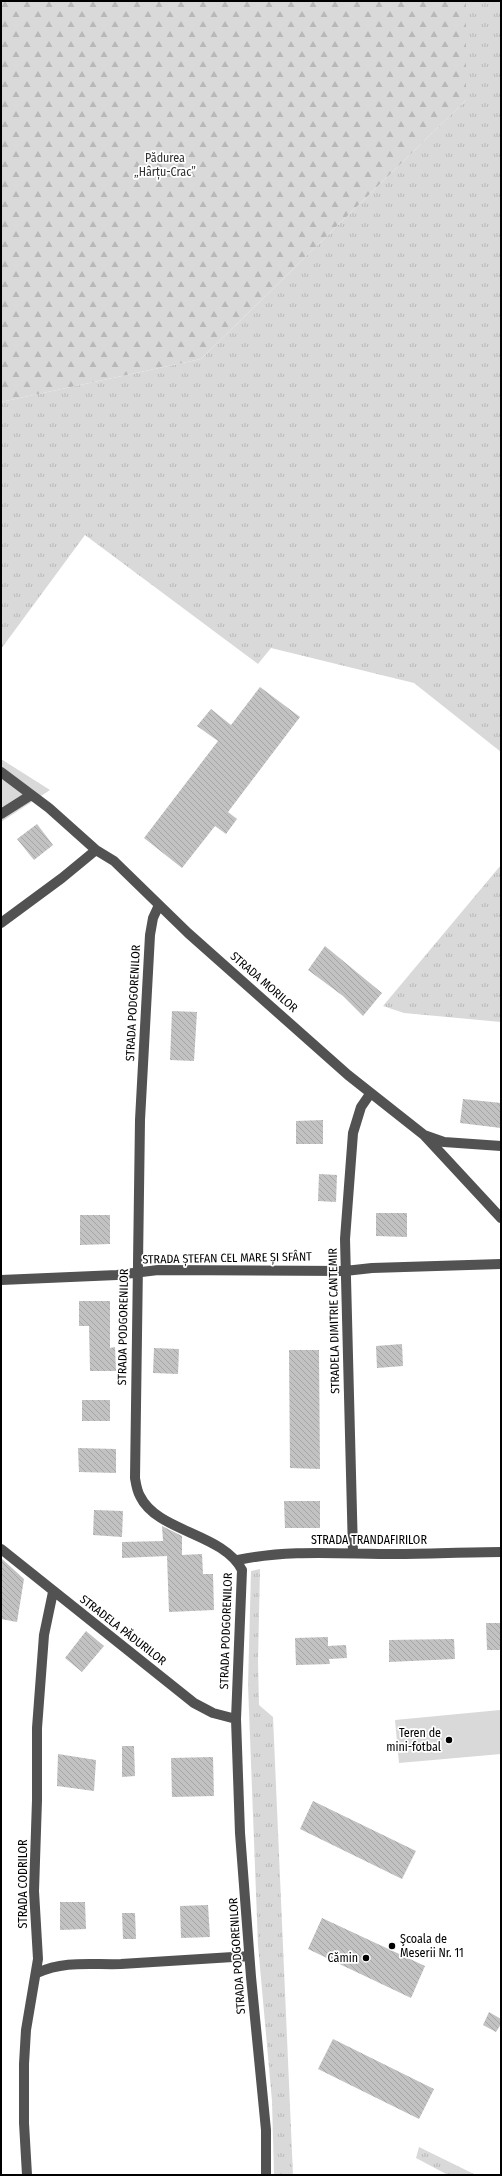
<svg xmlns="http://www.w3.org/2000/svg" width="502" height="2176" font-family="'Fira Sans Condensed',sans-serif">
	<defs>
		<pattern id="grass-tufts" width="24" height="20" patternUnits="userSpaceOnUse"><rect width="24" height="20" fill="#d9d9d9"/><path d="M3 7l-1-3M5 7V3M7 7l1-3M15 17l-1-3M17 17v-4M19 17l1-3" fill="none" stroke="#b8b8b8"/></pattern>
		<pattern id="forest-firs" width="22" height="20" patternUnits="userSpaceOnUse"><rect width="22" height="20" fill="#d9d9d9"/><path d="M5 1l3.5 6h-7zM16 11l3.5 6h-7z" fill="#b8b8b8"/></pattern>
		<pattern id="building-back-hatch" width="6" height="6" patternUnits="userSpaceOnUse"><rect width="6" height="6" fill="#c2c2c2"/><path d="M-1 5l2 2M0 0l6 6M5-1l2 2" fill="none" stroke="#a5a5a5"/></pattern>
	</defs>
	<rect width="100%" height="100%" fill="#fff"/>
	<path fill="url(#grass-tufts)" d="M 466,1 L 501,1 L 501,752 L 414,683 L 271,648 L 258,664 L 85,535 L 1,649 L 1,402 L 201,359 L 466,100 Z
		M 501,865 L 501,1022 L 404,1013 L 383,1006 Z
		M 260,1569 L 258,1662 L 259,1705 L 273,1717 L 293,2175 L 274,2175 L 272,2101 L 258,1945 L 248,1685 L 251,1571 Z
		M 419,2147 L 476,2175 L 448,2175 L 416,2158 Z"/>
	<path fill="url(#forest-firs)" d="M 1,1 L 466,1 L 466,100 L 201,359 L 1,402 Z"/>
	<path fill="#d9d9d9" d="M 1,759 L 50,790 L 1,822 Z
		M 500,1710 L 501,1754 L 399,1763 L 395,1720 Z"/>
	<path fill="url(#building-back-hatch)" d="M 260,687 L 300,717 L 228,812 L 237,819 L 226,834 L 215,826 L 182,868 L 144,838 L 218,741 L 197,726 L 211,709 L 231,725 Z
		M 37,824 L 53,845 L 34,860 L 17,839 Z
		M 325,946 L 382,993 L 363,1016 L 343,996 L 308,970 Z
		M 172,1011 L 197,1012 L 194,1061 L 170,1060 Z
		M 463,1099 L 501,1103 L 501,1128 L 460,1123 Z
		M 323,1120 L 323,1144 L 296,1144 L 296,1121 Z
		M 319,1174 L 337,1175 L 336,1202 L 318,1201 Z
		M 376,1213 L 407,1213 L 407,1237 L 376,1236 Z
		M 80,1215 L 110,1215 L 110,1244 L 80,1245 Z
		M 79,1301 L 110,1301 L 110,1348 L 115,1347 L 116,1371 L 90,1371 L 89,1326 L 79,1326 Z
		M 402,1344 L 403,1366 L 377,1368 L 376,1346 Z
		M 154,1348 L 179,1349 L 178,1374 L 153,1373 Z
		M 289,1350 L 319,1350 L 320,1469 L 290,1468 Z
		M 82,1400 L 110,1400 L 110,1421 L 82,1421 Z
		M 78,1448 L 116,1449 L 116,1473 L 79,1472 Z
		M 284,1501 L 320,1501 L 320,1528 L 285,1528 Z
		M 94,1510 L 123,1511 L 122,1537 L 93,1535 Z
		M 162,1526 L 182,1536 L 182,1555 L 202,1554 L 203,1574 L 213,1574 L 214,1610 L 169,1612 L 167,1556 L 122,1558 L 122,1542 L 163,1541 Z
		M 1,1558 L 24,1579 L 17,1622 L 1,1619 Z
		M 486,1623 L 501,1623 L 501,1650 L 487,1650 Z
		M 86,1631 L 104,1646 L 82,1672 L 65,1658 Z
		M 328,1637 L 328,1646 L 346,1645 L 347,1658 L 329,1659 L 330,1664 L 296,1665 L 295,1638 Z
		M 454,1639 L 455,1659 L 389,1662 L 389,1640 Z
		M 122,1746 L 134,1746 L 135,1776 L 122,1777 Z
		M 58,1754 L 96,1760 L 94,1791 L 57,1786 Z
		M 213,1757 L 214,1796 L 172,1797 L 171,1758 Z
		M 313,1801 L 416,1851 L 402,1879 L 300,1829 Z
		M 60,1902 L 85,1902 L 86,1929 L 60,1930 Z
		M 208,1905 L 210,1937 L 181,1938 L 180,1906 Z
		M 122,1913 L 135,1913 L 136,1939 L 123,1939 Z
		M 322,1918 L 425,1966 L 411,1998 L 308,1949 Z
		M 489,2012 L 501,2019 L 501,2024 L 496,2032 L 483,2025 Z
		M 333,2039 L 434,2089 L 419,2119 L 318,2069 Z"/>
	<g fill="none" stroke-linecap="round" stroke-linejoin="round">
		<path stroke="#525252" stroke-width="10" d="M 1,772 L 49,808 L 96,850
			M 1,814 L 31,795
			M 159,905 L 153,918 L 150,935 L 140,1120 L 135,1478 C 136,1484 137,1491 140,1496 C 157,1532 223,1533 242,1570 L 236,1719 L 240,1833 L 251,1977 L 266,2130 L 266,2175
			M 1,923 L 62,878 L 96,850 L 114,861 L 188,933 L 348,1075 L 424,1135 L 501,1218
			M 424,1135 L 444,1142 L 501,1146
			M 1,1280 L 117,1275 L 158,1270 L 345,1271 L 372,1268 L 501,1264
			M 1,1549 L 194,1703 L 213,1713 L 236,1719
			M 353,1552 L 345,1239 L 353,1133 L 361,1107 L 370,1094
			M 238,1560 C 289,1549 342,1554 395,1554 C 430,1554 466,1552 501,1552
			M 37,1973 C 65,1960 92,1965 121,1964 C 164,1961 207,1959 249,1956
			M 27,2175 L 24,2123 L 24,2064 L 26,2030 L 38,1959 L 34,1891 L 37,1800 L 37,1728 L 44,1635 L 53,1592"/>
	</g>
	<g fill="#000" stroke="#fff" stroke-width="1.5">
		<circle cx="449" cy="1740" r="4"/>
		<circle cx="392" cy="1946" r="4"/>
		<circle cx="366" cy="1958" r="4"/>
	</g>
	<g text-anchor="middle" stroke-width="3.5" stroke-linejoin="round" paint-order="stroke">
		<g font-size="12" fill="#303030" stroke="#fff">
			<text x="165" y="162">Pădurea<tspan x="165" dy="14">„Hârțu-Crac”</tspan></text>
		</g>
		<g font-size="12" fill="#000" stroke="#fff">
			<text transform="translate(264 982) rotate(41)" y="4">STRADA MORILOR</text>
			<text transform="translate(133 1003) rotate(-87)" y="4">STRADA PODGORENILOR</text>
			<text transform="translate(227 1258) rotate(-1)" y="4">STRADA ȘTEFAN CEL MARE ȘI SFÂNT</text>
			<text transform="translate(334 1321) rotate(-91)" y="4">STRADELA DIMITRIE CANTEMIR</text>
			<text transform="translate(123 1327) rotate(-89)" y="4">STRADA PODGORENILOR</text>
			<text x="369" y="1544">STRADA TRANDAFIRILOR</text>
			<text transform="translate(123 1630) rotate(38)" y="4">STRADELA PĂDURILOR</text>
			<text transform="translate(226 1631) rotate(-88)" y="4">STRADA PODGORENILOR</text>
			<text transform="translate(23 1884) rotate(-90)" y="4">STRADA CODRILOR</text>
			<text transform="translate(237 1956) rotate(-94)" y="4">STRADA PODGORENILOR</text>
		</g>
		<g font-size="12" fill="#000" stroke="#fff" text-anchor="end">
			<text x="441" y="1737">Teren de<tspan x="441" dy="14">mini-fotbal</tspan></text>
			<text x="400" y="1943" text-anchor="start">Şcoala de<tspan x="400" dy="14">Meserii Nr. 11</tspan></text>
			<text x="358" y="1962">Cămin</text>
		</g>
	</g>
	<rect width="502" height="2176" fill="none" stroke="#000000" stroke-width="4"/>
</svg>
